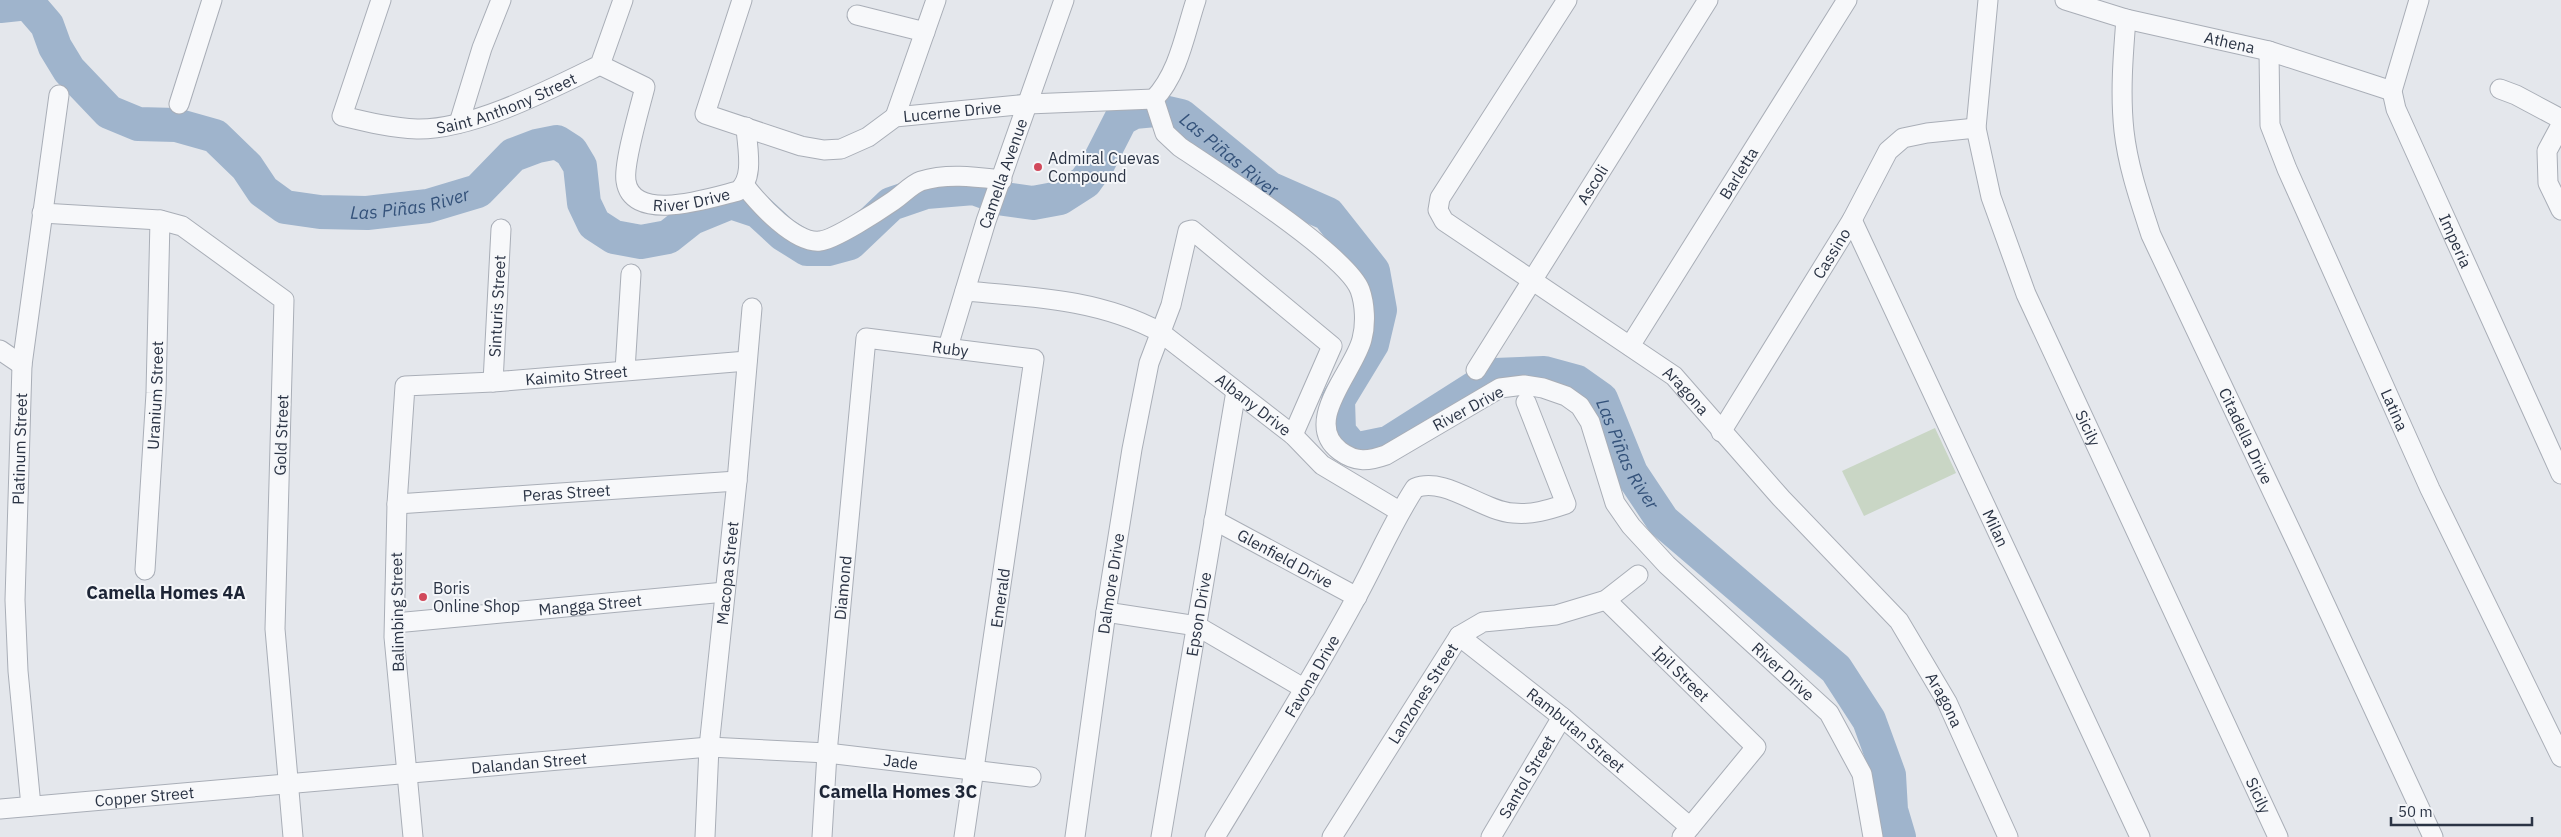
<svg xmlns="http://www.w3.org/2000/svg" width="2561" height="837" font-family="'IBM Plex Sans',sans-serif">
	<rect width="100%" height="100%" fill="#e4e7ec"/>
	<path fill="#c9d6c5" d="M 1935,428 L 1956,473 L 1864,516 L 1842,471 Z"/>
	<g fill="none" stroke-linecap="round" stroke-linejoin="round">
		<path stroke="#9fb4cc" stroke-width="34" id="s1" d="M 0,6 L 28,3 L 47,25 L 55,47 L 69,70 L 109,112 L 138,124 L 176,125 L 215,136 L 247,167 L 263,191 L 285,207 L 320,212 L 367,213 L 428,206 L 478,191 L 513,155 L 537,146 L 557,142 L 571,151 L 580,166 L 584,203 L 594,224 L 614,237 L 641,242 L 668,237 L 692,218 L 731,202 L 758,211 L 783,234 L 807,249 L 828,249 L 850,243 L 891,204 L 926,192 L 974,188 L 1004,199 L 1033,203 L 1060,198 L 1085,182 L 1098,164 L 1121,119 L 1134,112 L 1155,110 L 1181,116 L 1269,188 L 1328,214 L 1373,271 L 1380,310 L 1372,344 L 1338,400 L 1339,432 L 1354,450 L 1388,443 L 1495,375 L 1544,373 L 1577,382 L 1601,399 L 1631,473 L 1663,521 L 1836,669 L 1869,720 L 1889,775 L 1891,810 L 1899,837"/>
		<g stroke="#a9aeb7" stroke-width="21">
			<g id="street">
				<path id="s2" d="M 381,0 L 342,116 C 367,122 391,128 417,129 C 472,130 551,89 600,65 L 623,0"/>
				<path id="s3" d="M 742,0 L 705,114 L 801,146 L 824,150 L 841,149 L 868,137 L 895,117 L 1028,104 L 1154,99"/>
				<path id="s4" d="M 1567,0 L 1440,198 L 1438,210 L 1444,221 L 1674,376 L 1781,498 L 1899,621 L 1947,702 L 2008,837"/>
				<path id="s5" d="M 1988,0 L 1976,128 L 1991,197 L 2026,294 L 2278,837"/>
				<path id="s6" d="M 2065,0 L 2126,19 L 2269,51 L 2392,91"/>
				<path id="s7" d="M 2419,0 L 2392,91 L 2396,109 L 2561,474"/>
				<path d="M 857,15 L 925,32"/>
				<path id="s8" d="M 2126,19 C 2123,56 2120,94 2124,131 C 2128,167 2140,201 2151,235 L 2300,550 L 2433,837"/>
				<path id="s9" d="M 2269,51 L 2270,125 L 2287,169 L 2430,489 L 2561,757"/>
				<path id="s10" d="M 600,65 L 645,87 C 640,107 623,164 626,181 C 632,224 710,198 738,191 C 755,178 747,147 746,127"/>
				<path d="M 2500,89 L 2516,95 L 2561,119"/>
				<path id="s11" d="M 1154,99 L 1165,133 L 1180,147 C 1216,171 1347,255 1360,290 C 1365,304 1366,324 1362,339 C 1355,370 1301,422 1340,451 C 1356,463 1369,461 1386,455 L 1500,388 L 1524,385 L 1543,388 L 1566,396 L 1580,406 L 1590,422 L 1615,503 L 1631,526 L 1667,565 L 1829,713 L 1862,774 L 1873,837"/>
				<path d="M 1154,99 C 1179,73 1185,33 1196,0"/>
				<path d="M 179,104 L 212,0"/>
				<path d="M 895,117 L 936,0"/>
				<path d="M 459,123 L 482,48 L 501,0"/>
				<path d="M 2561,125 L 2547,151 L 2548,183 L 2561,210"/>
				<path d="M 745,186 C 759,204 795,244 820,241 C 834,240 880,210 893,201 C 902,195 912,184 921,181 C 947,173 976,177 1002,180"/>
				<path d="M 42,213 L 160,220 L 182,226 L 284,300 L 275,629 L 293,837"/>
				<path id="s12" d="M 1852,220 L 2140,837"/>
				<path id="s13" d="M 965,291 C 1032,297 1099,299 1160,332 L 1293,435 L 1322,465 L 1399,511"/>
				<path id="s14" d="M 1630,346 L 1847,0"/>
				<path id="s15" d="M 948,347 L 986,221 L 1064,0"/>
				<path d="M 0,350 L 22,365"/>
				<path d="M 625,370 L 631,274"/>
				<path id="s16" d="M 1476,370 L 1708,0"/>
				<path id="s17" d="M 493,382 L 501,229"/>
				<path id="s18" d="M 1721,432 L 1852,220 L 1888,151 L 1903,138 L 1927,133 L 1976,128"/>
				<path id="s19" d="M 397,504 L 737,481"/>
				<path id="s20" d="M 1214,520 L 1357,597"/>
				<path id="s21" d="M 145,570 L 156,393 L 160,220"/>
				<path id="s22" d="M 1606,600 L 1756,747 L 1682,837"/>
				<path d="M 1106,612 L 1197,626 L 1305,689"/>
				<path id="s23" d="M 395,623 L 725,592"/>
				<path id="s24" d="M 1459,636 L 1562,717 L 1690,827"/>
				<path id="s25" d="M 31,806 L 18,671 L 15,600 L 22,365 L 59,95"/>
				<path id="s26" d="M 0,809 L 709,747 L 827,753 L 1031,777"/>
				<path id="s27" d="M 413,837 L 394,637 L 397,504 L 405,386 L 493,382 L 747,361"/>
				<path id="s28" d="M 705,837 L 709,747 L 737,481 L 752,308"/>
				<path id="s29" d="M 822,837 L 827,753 L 866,338 L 1034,359 L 964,837"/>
				<path id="s30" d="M 1075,837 L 1106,612 L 1132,449 L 1149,363 L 1171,305 L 1188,231 L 1192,230 L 1332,346 L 1293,435"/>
				<path id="s31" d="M 1161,837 L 1236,391"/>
				<path id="s32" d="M 1215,837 C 1263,758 1312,679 1356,598 C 1376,562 1392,523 1415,488 C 1445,476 1482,511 1513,513 C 1532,515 1548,510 1566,504 L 1526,402"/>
				<path id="s33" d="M 1332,837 L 1459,636 L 1483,622 L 1556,615 L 1606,600 L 1638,575"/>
				<path id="s34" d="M 1491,837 L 1562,717"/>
			</g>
		</g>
		<use href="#street" stroke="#f7f8fa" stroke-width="19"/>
	</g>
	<g fill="#d1495b" stroke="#f4f6f9" stroke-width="2">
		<circle cx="1038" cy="167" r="5"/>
		<circle cx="423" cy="597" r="5"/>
	</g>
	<g text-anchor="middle" stroke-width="4" stroke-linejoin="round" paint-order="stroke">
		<g font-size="16" fill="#2b3445" stroke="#f4f6f9">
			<text dy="6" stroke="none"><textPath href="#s6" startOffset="170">Athena</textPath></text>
			<text dy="6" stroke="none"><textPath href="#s2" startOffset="292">Saint Anthony Street</textPath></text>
			<text dy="6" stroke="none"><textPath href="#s3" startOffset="382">Lucerne Drive</textPath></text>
			<text dy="6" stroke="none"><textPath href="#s15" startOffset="182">Camella Avenue</textPath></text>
			<text dy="6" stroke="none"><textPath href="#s14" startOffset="204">Barletta</textPath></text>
			<text dy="6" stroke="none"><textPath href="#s16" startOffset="219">Ascoli</textPath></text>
			<text dy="6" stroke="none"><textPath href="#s10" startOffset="224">River Drive</textPath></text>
			<text dy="6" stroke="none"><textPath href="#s7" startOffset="258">Imperia</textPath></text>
			<text dy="6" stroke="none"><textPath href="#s18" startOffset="210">Cassino</textPath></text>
			<text dy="6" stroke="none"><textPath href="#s17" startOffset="76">Sinturis Street</textPath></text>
			<text dy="6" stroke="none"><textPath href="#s29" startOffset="586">Ruby</textPath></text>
			<text dy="6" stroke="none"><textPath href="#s27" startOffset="624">Kaimito Street</textPath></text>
			<text dy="6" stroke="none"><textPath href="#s4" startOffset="556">Aragona</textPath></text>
			<text dy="6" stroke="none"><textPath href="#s21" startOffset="175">Uranium Street</textPath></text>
			<text dy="6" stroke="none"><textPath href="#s13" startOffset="319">Albany Drive</textPath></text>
			<text transform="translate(1468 408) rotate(-28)" y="6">River Drive</text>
			<text dy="6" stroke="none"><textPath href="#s9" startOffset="385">Latina</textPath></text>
			<text dy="6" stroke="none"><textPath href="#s5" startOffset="450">Sicily</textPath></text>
			<text transform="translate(281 435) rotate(-88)" y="6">Gold Street</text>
			<text dy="6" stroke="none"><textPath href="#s8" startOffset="442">Citadella Drive</textPath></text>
			<text dy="6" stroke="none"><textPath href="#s25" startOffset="358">Platinum Street</textPath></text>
			<text dy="6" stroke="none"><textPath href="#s19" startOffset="170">Peras Street</textPath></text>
			<text dy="6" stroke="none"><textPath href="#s12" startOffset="340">Milan</textPath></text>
			<text dy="6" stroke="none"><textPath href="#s20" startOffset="81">Glenfield Drive</textPath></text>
			<text dy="6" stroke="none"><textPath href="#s28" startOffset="265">Macopa Street</textPath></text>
			<text dy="6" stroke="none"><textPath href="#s30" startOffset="256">Dalmore Drive</textPath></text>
			<text dy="6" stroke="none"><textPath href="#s29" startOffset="250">Diamond</textPath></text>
			<text transform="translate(1000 598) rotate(-82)" y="6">Emerald</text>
			<text dy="6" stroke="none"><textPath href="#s23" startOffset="196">Mangga Street</textPath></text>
			<text transform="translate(397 612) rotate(-91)" y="6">Balimbing Street</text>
			<text dy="6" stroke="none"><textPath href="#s31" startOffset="226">Epson Drive</textPath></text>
			<text dy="6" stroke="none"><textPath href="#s11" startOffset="1070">River Drive</textPath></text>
			<text dy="6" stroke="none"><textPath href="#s22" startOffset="105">Ipil Street</textPath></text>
			<text dy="6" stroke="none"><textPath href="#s32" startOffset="188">Favona Drive</textPath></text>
			<text dy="6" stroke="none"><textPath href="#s33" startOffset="170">Lanzones Street</textPath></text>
			<text dy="6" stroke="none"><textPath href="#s4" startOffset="961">Aragona</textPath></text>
			<text dy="6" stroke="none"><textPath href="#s24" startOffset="150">Rambutan Street</textPath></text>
			<text dy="6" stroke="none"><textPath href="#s26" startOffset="904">Jade</textPath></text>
			<text dy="6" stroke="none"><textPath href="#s26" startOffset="531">Dalandan Street</textPath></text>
			<text dy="6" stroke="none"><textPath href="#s34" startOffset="70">Santol Street</textPath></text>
			<text dy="6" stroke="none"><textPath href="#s5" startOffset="855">Sicily</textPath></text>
			<text dy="6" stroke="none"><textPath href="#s26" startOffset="145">Copper Street</textPath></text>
		</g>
		<g font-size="16" fill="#2b3445" stroke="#f4f6f9" text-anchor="start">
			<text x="1048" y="164">Admiral Cuevas<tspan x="1048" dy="18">Compound</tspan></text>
			<text x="433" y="594">Boris<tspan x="433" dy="18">Online Shop</tspan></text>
		</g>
		<g font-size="18" font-style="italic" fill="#34527a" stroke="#f4f6f9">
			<text dy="6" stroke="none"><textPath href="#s1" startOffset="1506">Las Piñas River</textPath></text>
			<text dy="6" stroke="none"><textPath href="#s1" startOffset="502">Las Piñas River</textPath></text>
			<text dy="6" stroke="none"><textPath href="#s1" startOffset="2226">Las Piñas River</textPath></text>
		</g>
		<g font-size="18" font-weight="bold" fill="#1d2536" stroke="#f4f6f9">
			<text x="166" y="599">Camella Homes 4A</text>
			<text x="898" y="798">Camella Homes 3C</text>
		</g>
	</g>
	<path d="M2391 817v8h141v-8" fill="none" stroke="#2b3445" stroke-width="2.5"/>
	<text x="2398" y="817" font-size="15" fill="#2b3445" stroke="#f4f6f9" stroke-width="4" paint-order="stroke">50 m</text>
</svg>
